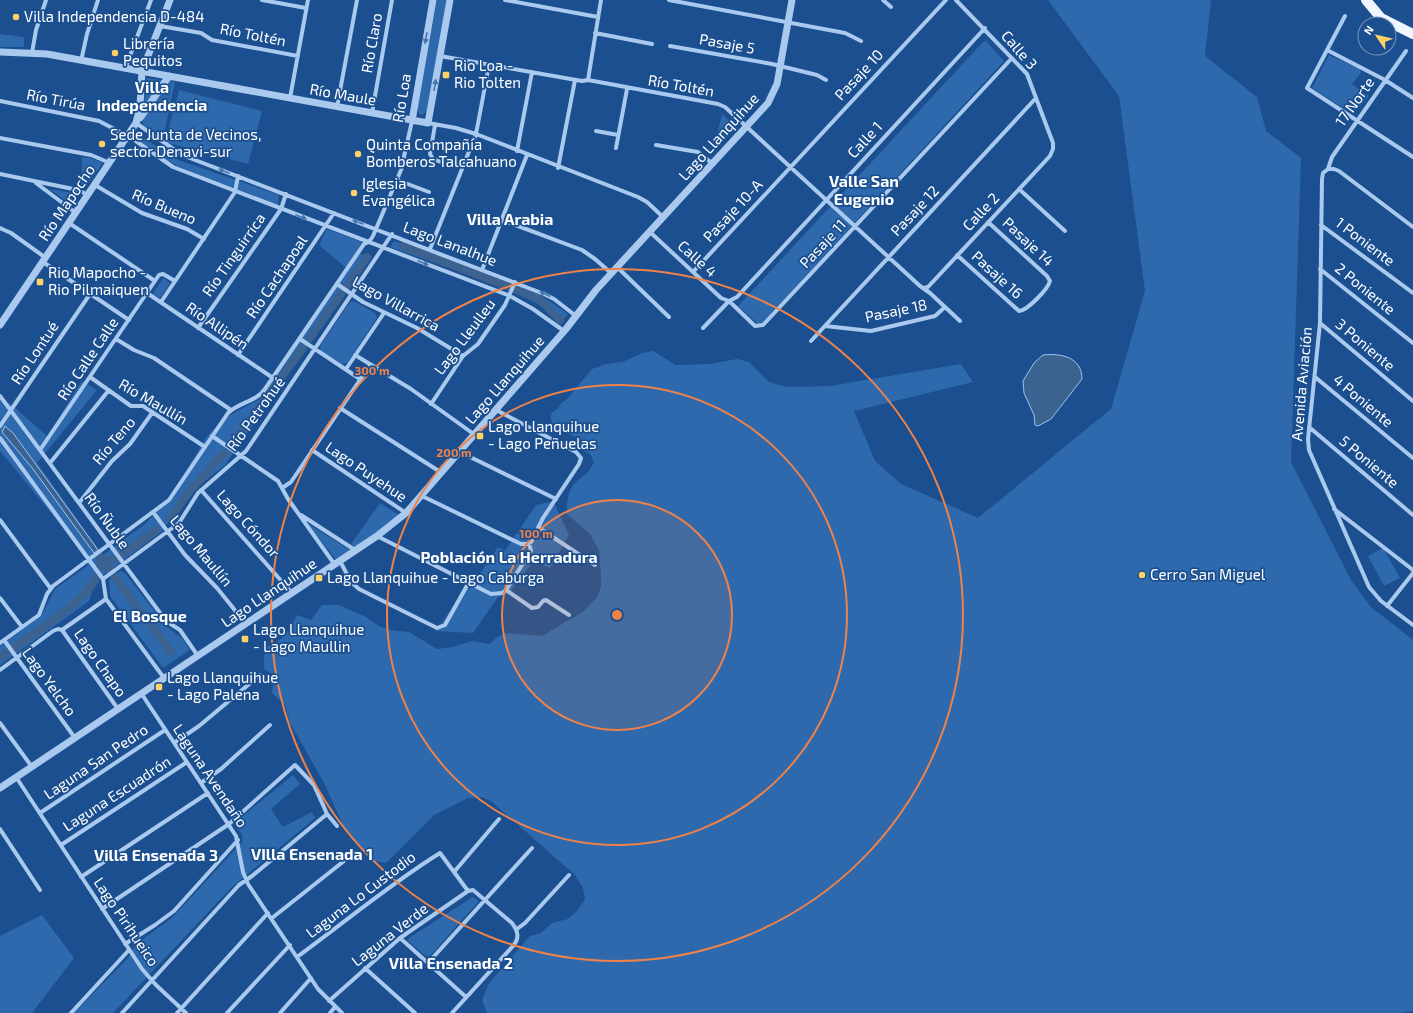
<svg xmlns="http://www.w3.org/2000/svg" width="1413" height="1013" font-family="'Exo 2',sans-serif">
	<rect width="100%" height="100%" fill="#1b4f8f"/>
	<path fill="#2e69ad" d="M 437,0 L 447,0 L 427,110 L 424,114 L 420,115 L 417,109 Z
		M 1048,0 L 1211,0 L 1205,56 L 1257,97 L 1266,131 L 1301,158 L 1291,462 L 1351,580 L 1371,607 L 1413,640 L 1413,1011 L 1400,1013 L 487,1013 L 482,1000 L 489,983 L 530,936 L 541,933 L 552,923 L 568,919 L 577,911 L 585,899 L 583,888 L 575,875 L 491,801 L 481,797 L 468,798 L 434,815 L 386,863 L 374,861 L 344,827 L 323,781 L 290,723 L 285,705 L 272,693 L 274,675 L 264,669 L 264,656 L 268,646 C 283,641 291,628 297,615 L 311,620 L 322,605 L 339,605 L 366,617 L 379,626 L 390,630 L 409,632 L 437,649 L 453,647 L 472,641 L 490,644 L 497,637 L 507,633 L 542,636 L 584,611 L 597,597 L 601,587 L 601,577 L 599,550 L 590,534 L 567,514 C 566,505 568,490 575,483 C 583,475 589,474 594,462 L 590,454 L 581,450 L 578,438 C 567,433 546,428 552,412 L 558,409 L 561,403 L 567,399 L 592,369 L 606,364 L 623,362 L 642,353 L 653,351 L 676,365 L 710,364 L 737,359 L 749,362 L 769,382 L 787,387 L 830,386 L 961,364 L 973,382 L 854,411 L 875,461 L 901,484 L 978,518 L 1111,409 L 1145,291 L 1119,96 Z
		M 0,34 L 24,37 L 24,47 L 0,47 Z
		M 986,41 L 1004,61 L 762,323 L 758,324 L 738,306 L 983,42 Z
		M 1329,55 L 1360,69 L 1361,73 L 1352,84 L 1369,96 L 1353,114 L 1312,88 Z
		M 146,78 L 175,82 L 163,139 L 143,124 Z
		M 179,90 L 262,111 L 248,164 L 165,142 Z
		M 722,114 L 734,125 L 734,129 L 713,152 Z
		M 139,135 L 178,160 L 279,195 L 278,204 L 274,205 C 227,186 176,173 138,139 Z
		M 82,157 L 90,158 L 103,163 L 85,188 L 81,187 Z
		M 50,189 L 78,194 L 71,205 Z
		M 327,229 L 362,242 L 346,268 L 319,245 Z
		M 394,241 L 542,296 L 568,314 L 562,322 L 536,303 L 503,287 L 390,247 Z
		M 358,252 L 368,258 L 225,465 L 191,492 L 161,532 L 89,586 L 92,592 L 89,601 L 0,665 L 0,646 L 41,616 L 55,589 L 86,567 L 90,560 L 0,451 L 0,398 L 13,406 L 47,436 L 82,381 L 97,390 L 37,463 L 103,555 L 145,524 L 169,499 L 207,436 L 225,418 L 262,398 Z
		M 163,278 L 170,283 L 160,298 L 153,294 Z
		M 354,301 L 375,313 L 377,318 L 347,363 L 342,364 L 321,351 L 320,346 L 350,302 Z
		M 553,501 L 569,535 L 550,568 L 534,561 L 509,593 L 498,597 L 473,633 L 436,631 L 463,592 L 470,588 L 498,547 L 505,551 L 536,505 Z
		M 380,503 L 399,515 L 374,535 L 355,547 L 351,544 Z
		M 307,523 L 350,550 L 336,560 Z
		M 1383,548 L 1400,578 L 1384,586 L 1368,556 Z
		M 120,571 L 125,573 L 167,627 L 182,638 L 190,650 L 163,668 L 110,596 L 109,580 Z
		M 293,775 L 300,784 L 271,809 L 283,827 L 312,812 L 315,818 L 232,887 L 113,1013 L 74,1013 L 128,958 L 136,944 L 172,918 L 243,841 L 242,835 L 234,823 Z
		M 473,897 L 479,901 L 431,955 L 427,957 L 408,941 L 409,938 Z
		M 42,915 L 74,958 L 32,1013 L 0,1013 L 0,936 Z"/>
	<path fill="#3c6290" stroke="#9cc4f0" d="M 1043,355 C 1061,353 1082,357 1082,379 L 1051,419 L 1038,426 L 1035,425 L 1034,415 L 1024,393 L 1023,381 L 1034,363 Z
		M 5,426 L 13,433 L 32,459 L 98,550 L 94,553 L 33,469 L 2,432 Z"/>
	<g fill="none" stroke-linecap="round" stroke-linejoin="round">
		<path stroke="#3c6290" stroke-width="8" d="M 403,246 L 538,298 L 560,320
			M 347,286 L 367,257
			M 310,338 L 341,294
			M 232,444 L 303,348
			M 170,518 L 189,492 L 224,453
			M 123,554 L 156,530
			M 100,557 L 110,570
			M 100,567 L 103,560 L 115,559
			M 114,576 L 171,652
			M 15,647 C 42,627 80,606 97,577
			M 0,657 L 8,652"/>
		<path stroke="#a9c9ee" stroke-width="4" d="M 262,0 L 306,8
			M 505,0 L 598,17
			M 669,0 L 845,33 L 861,41
			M 883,0 L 891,7
			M 1345,16 L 1307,88 L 1413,157
			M 160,26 L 201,33 L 212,40 L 298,56
			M 595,33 L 652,44
			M 670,46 L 772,64 L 817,75 L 826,80
			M 1327,50 L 1385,80 L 1413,98
			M 32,53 L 36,30 L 46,0
			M 440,56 L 582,81 L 588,80 L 718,104 L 725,107 L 920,286 L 930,293 L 960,321
			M 81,61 L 87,34 L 98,0
			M 125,69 L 151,0
			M 588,80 L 601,0
			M 290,98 L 308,0
			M 0,101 L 99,121 L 133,139 L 173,167 L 510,296 L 533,309 L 564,331
			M 337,107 L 357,0
			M 372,113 L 392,0
			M 136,123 L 182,155 L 544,294 L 554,299 L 576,316
			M 428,123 L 456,128 L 476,134 L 638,197 L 647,202 L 663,217
			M 435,125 L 430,154 L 433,159 L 441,162
			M 596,131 L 618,135
			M 0,138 L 91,155 L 110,163
			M 656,145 L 698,152 L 713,164
			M 616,148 L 627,89
			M 517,151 L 532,72
			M 558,168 L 575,80
			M 1328,169 L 1323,173 L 1322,179 L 1320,323 L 1308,439 L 1309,450 L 1369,587 L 1381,601 L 1413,625
			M 1328,169 L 1332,157 L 1406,51
			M 1328,169 L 1334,169 L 1339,171 L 1413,227
			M 0,174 L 78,190 L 88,195
			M 397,180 L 429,192
			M 36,183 L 76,213
			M 95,185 L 142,213 L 187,229 L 204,239
			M 1019,189 L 1065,231
			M 502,220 L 582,250 L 595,259 L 611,273
			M 69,223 L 155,281
			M 1321,225 L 1413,293
			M 0,228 L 11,233 L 46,258
			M 650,232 L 721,298 L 729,301
			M 430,249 L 476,134 L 489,65
			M 957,255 L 1019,311 C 1027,311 1048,289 1050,281 L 1047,276 L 988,222
			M 43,262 L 129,320
			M 617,267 L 669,317
			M 1320,269 L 1413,343
			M 482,270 L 527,155
			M 693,272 L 946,0
			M 337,284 L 363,302 L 417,328 L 463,356
			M 924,288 L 928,287 L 1050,156 L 1053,149 L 1053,143 L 1027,74 L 956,0
			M 147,293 L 273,378
			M 729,301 L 755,326 L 763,325 L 1012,58
			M 729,301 L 737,297 L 985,28
			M 161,302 L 235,192 L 238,176
			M 1320,323 L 1413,401
			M 825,326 L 871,331 L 935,316 L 945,307
			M 198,328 L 281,209 L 286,194
			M 703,328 L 729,301
			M 116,339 L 134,350 L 154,358 L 231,410
			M 300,339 L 360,379
			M 811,341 L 1036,98
			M 238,355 L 334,213
			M 355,355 L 411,389 L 475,435
			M 346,369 L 384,313
			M 90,377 L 131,406 L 143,406 L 205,447
			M 1315,377 L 1413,458
			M 0,396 L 166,621 L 180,630 L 198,656
			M 431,404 L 463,356 L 478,344 L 505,305 L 515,282
			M 340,408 L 442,473
			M 0,426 L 90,294
			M 1309,427 L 1413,515
			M 212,436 L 278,481 L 288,499 L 335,565
			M 0,438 L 103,579 L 106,599 L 164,678
			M 40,450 L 159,275 L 163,274 L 175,281
			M 312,450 L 406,513
			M 460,452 L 556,499
			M 50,463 L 109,390
			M 282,488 L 291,482 L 370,365
			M 201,490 L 292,593
			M 422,496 L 521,544 L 527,544 L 531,542 L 543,518 L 579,464 L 581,458 L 576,452 L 496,410
			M 79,503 L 112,461 L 130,444 L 152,413
			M 1334,509 L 1413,570
			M 153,512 L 185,555 L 217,588 L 246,624
			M 301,515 L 355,550
			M 0,520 L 51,589
			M 539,528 L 595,565
			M 377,536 L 491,594 L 502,593 L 506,590 L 531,551 L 529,543
			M 340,561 L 351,582 L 359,589 L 437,628 L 445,625 L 469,582
			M 103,579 L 179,523 L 198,493 L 246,451 L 392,234
			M 506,590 L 532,608 L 538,607 L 543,601 L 546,600 L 569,615
			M 0,598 L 22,627
			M 1387,606 L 1413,573
			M 62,630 L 118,709
			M 4,640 L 75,738
			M 0,643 L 39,615 L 47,594 L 53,586 L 169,500 L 228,413 C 239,402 256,402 265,389 L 364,244 L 369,242 L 373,236 L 401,170 L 412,121
			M 0,670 L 53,631 L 58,629 L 62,630 L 106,599
			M 141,693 L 236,836 L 243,872 L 248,884 L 318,989 L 342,1013
			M 0,723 L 32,767
			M 174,743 L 199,726 L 260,675
			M 16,777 L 142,969 L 156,985 L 186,1013
			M 201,783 L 221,769 L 270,725
			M 40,813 L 165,730
			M 0,829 L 40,890
			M 61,845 L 187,762
			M 454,872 L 499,819
			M 81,877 L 208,793
			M 102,909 L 229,824 L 295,765 L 314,785 L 327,814 L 337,826
			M 272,918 L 344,861
			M 517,929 L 525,923 L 569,875
			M 400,938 L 466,997
			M 125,944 L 155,925 L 174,911 L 238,840
			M 297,957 C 345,922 390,884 440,853 L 468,891
			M 428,963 L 532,848
			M 365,968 L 415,1013
			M 329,1001 L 400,938 L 468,891 L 473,890 L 512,923 C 518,931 520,938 513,946 L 452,1013
			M 71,1013 L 129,950
			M 122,1013 L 239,885 L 252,876 L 327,814
			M 177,1013 L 268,913
			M 227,1013 L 290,945
			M 280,1013 L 311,978
			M 330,1013 L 335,1007"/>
		<path stroke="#a9c9ee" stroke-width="7" d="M 0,52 L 47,54 L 428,123 L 450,0
			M 140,118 L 169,76
			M 412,121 L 433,0
			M 0,325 L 136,123 L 140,106 L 142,71 L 170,0
			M 0,788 L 377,536 L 406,513 L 566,329 L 596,290 L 768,103 L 777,84 L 792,0"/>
		<path stroke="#f0f6ff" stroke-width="10" d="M 1366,0 L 1381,18 L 1413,34"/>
	</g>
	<defs><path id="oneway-solid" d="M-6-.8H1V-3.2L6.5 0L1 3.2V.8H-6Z"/></defs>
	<g fill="#4674ac">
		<use href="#oneway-solid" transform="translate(426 38) rotate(100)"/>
		<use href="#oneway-solid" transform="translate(435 85) rotate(-80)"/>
		<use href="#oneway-solid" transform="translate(224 171) rotate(-159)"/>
		<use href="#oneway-solid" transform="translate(301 217) rotate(20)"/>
		<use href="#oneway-solid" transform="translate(358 222) rotate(-159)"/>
		<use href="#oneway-solid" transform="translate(423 263) rotate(21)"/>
		<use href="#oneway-solid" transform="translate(545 294) rotate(-156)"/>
	</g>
	<circle cx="617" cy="615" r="115" fill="#ee8249" fill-opacity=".12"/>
	<g fill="none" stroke="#ee8249" stroke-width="2">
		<circle cx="617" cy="615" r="115"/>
		<circle cx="617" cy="615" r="230"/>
		<circle cx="617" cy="615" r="346"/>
	</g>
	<g fill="#ffd166" stroke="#1b4f8f" stroke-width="1.5">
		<circle cx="16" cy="17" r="4"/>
		<circle cx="115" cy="53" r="4"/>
		<rect x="442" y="71" width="8" height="8" rx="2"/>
		<circle cx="102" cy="144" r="4"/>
		<circle cx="358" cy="154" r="4"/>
		<circle cx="354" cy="193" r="4"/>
		<rect x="36" y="278" width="8" height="8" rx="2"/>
		<rect x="476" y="432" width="8" height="8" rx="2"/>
		<circle cx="1142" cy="575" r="4"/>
		<rect x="315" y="574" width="8" height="8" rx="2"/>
		<rect x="241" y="635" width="8" height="8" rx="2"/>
		<rect x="155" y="683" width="8" height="8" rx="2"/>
	</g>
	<g text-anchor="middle" stroke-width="3.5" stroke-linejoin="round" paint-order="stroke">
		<g font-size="15" fill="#fff" stroke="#1b4f8f" text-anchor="start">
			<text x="24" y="22">Villa Independencia D-484</text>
			<text x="123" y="49">Librería<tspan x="123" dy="17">Pequitos</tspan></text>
			<text x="454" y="71">Rio Loa -<tspan x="454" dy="17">Rio Tolten</tspan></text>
			<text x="110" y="140">Sede Junta de Vecinos,<tspan x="110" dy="17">sector Denavi-sur</tspan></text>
			<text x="366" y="150">Quinta Compañía<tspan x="366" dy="17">Bomberos Talcahuano</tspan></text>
			<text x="362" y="189">Iglesia<tspan x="362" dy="17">Evangélica</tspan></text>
			<text x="48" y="278">Rio Mapocho -<tspan x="48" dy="17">Rio Pilmaiquen</tspan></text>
			<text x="488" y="432">Lago Llanquihue<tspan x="488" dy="17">- Lago Peñuelas</tspan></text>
			<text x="1150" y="580">Cerro San Miguel</text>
			<text x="327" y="583">Lago Llanquihue - Lago Caburga</text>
			<text x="253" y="635">Lago Llanquihue<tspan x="253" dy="17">- Lago Maullin</tspan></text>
			<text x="167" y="683">Lago Llanquihue<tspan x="167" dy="17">- Lago Palena</tspan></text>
		</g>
		<g font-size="15" fill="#fff" stroke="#1b4f8f">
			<text transform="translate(253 35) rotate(11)" y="5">Río Toltén</text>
			<text transform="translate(372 43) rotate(-80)" y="5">Río Claro</text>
			<text transform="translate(727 44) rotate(10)" y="5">Pasaje 5</text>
			<text transform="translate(1019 50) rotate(49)" y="5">Calle 3</text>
			<text transform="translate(859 75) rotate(-47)" y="5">Pasaje 10</text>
			<text transform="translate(681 86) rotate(10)" y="5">Río Toltén</text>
			<text transform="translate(343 95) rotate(10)" y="5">Río Maule</text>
			<text transform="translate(402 98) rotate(-80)" y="5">Río Loa</text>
			<text transform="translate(56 100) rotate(11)" y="5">Río Tirúa</text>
			<text transform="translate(1355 102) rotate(-55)" y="5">17 Norte</text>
			<text transform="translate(719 137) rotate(-48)" y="5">Lago Llanquihue</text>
			<text transform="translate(865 140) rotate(-47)" y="5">Calle 1</text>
			<text transform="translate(67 203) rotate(-56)" y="5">Río Mapocho</text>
			<text transform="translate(164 207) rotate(23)" y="5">Río Bueno</text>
			<text transform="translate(733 211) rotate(-47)" y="5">Pasaje 10-A</text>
			<text transform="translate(915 211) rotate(-47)" y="5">Pasaje 12</text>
			<text transform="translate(981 212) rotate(-47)" y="5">Calle 2</text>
			<text transform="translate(1028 242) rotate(43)" y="5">Pasaje 14</text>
			<text transform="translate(1365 242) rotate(37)" y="5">1 Poniente</text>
			<text transform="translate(450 244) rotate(21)" y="5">Lago Lanalhue</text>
			<text transform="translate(823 244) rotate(-47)" y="5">Pasaje 11</text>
			<text transform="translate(234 255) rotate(-55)" y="5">Río Tinguirrica</text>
			<text transform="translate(697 259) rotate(42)" y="5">Calle 4</text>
			<text transform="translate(997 275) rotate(42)" y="5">Pasaje 16</text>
			<text transform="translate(277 277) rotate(-56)" y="5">Río Cachapoal</text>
			<text transform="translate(1365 289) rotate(39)" y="5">2 Poniente</text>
			<text transform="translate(396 304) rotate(29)" y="5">Lago Villarrica</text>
			<text transform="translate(896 311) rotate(-12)" y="5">Pasaje 18</text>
			<text transform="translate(217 326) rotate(34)" y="5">Río Allipén</text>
			<text transform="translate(465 337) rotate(-53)" y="5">Lago Lleulleu</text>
			<text transform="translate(1365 345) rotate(40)" y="5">3 Poniente</text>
			<text transform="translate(35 353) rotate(-56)" y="5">Río Lontué</text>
			<text transform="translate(88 359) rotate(-56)" y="5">Río Calle Calle</text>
			<text transform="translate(505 380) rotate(-49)" y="5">Lago Llanquihue</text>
			<text transform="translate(1302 384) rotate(-85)" y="5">Avenida Aviación</text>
			<text transform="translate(1363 401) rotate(40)" y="5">4 Poniente</text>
			<text transform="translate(153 402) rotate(30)" y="5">Río Maullín</text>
			<text transform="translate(256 414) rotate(-54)" y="5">Río Petrohué</text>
			<text transform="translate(114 441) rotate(-50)" y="5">Río Teno</text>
			<text transform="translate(1369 462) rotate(40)" y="5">5 Poniente</text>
			<text transform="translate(366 472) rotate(34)" y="5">Lago Puyehue</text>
			<text transform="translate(107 521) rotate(54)" y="5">Río Ñuble</text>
			<text transform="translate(248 524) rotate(48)" y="5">Lago Cóndor</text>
			<text transform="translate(201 551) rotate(50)" y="5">Lago Maullín</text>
			<text transform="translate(269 593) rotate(-34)" y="5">Lago Llanquihue</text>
			<text transform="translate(100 663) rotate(55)" y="5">Lago Chapo</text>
			<text transform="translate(49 682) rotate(54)" y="5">Lago Yelcho</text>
			<text transform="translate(96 762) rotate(-34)" y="5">Laguna San Pedro</text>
			<text transform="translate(210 776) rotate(56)" y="5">Laguna Avendaño</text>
			<text transform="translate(117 794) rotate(-33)" y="5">Laguna Escuadrón</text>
			<text transform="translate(361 895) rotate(-37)" y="5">Laguna Lo Custodio</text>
			<text transform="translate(126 922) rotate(56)" y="5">Lago Pirihueico</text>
			<text transform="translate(390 935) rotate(-38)" y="5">Laguna Verde</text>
		</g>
		<g font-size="16" font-weight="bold" fill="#fff" stroke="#1b4f8f">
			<text x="152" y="93">Villa<tspan x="152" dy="18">Independencia</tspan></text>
			<text x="864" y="187">Valle San<tspan x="864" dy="18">Eugenio</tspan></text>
			<text x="510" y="225">Villa Arabia</text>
			<text x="509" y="563">Población La Herradura</text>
			<text x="150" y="622">El Bosque</text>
			<text x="312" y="860">VIlla Ensenada 1</text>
			<text x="156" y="861">Villa Ensenada 3</text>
			<text x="451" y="969">Villa Ensenada 2</text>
		</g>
	</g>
	<circle cx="617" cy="615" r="6" fill="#ee8249" stroke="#1b4f8f" stroke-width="2"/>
	<g font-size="12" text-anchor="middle" font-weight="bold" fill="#ee8249" stroke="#1b4f8f" stroke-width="3.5" stroke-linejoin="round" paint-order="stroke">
		<text x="372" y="375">300 m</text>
		<text x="454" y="457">200 m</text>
		<text x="536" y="538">100 m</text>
	</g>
	<g transform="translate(1377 36) rotate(305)"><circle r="19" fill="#1b4f8f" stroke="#7695bc"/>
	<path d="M0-3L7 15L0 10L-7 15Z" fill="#ffd166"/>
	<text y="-6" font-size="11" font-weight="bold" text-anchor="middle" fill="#ffffff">N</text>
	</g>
</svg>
